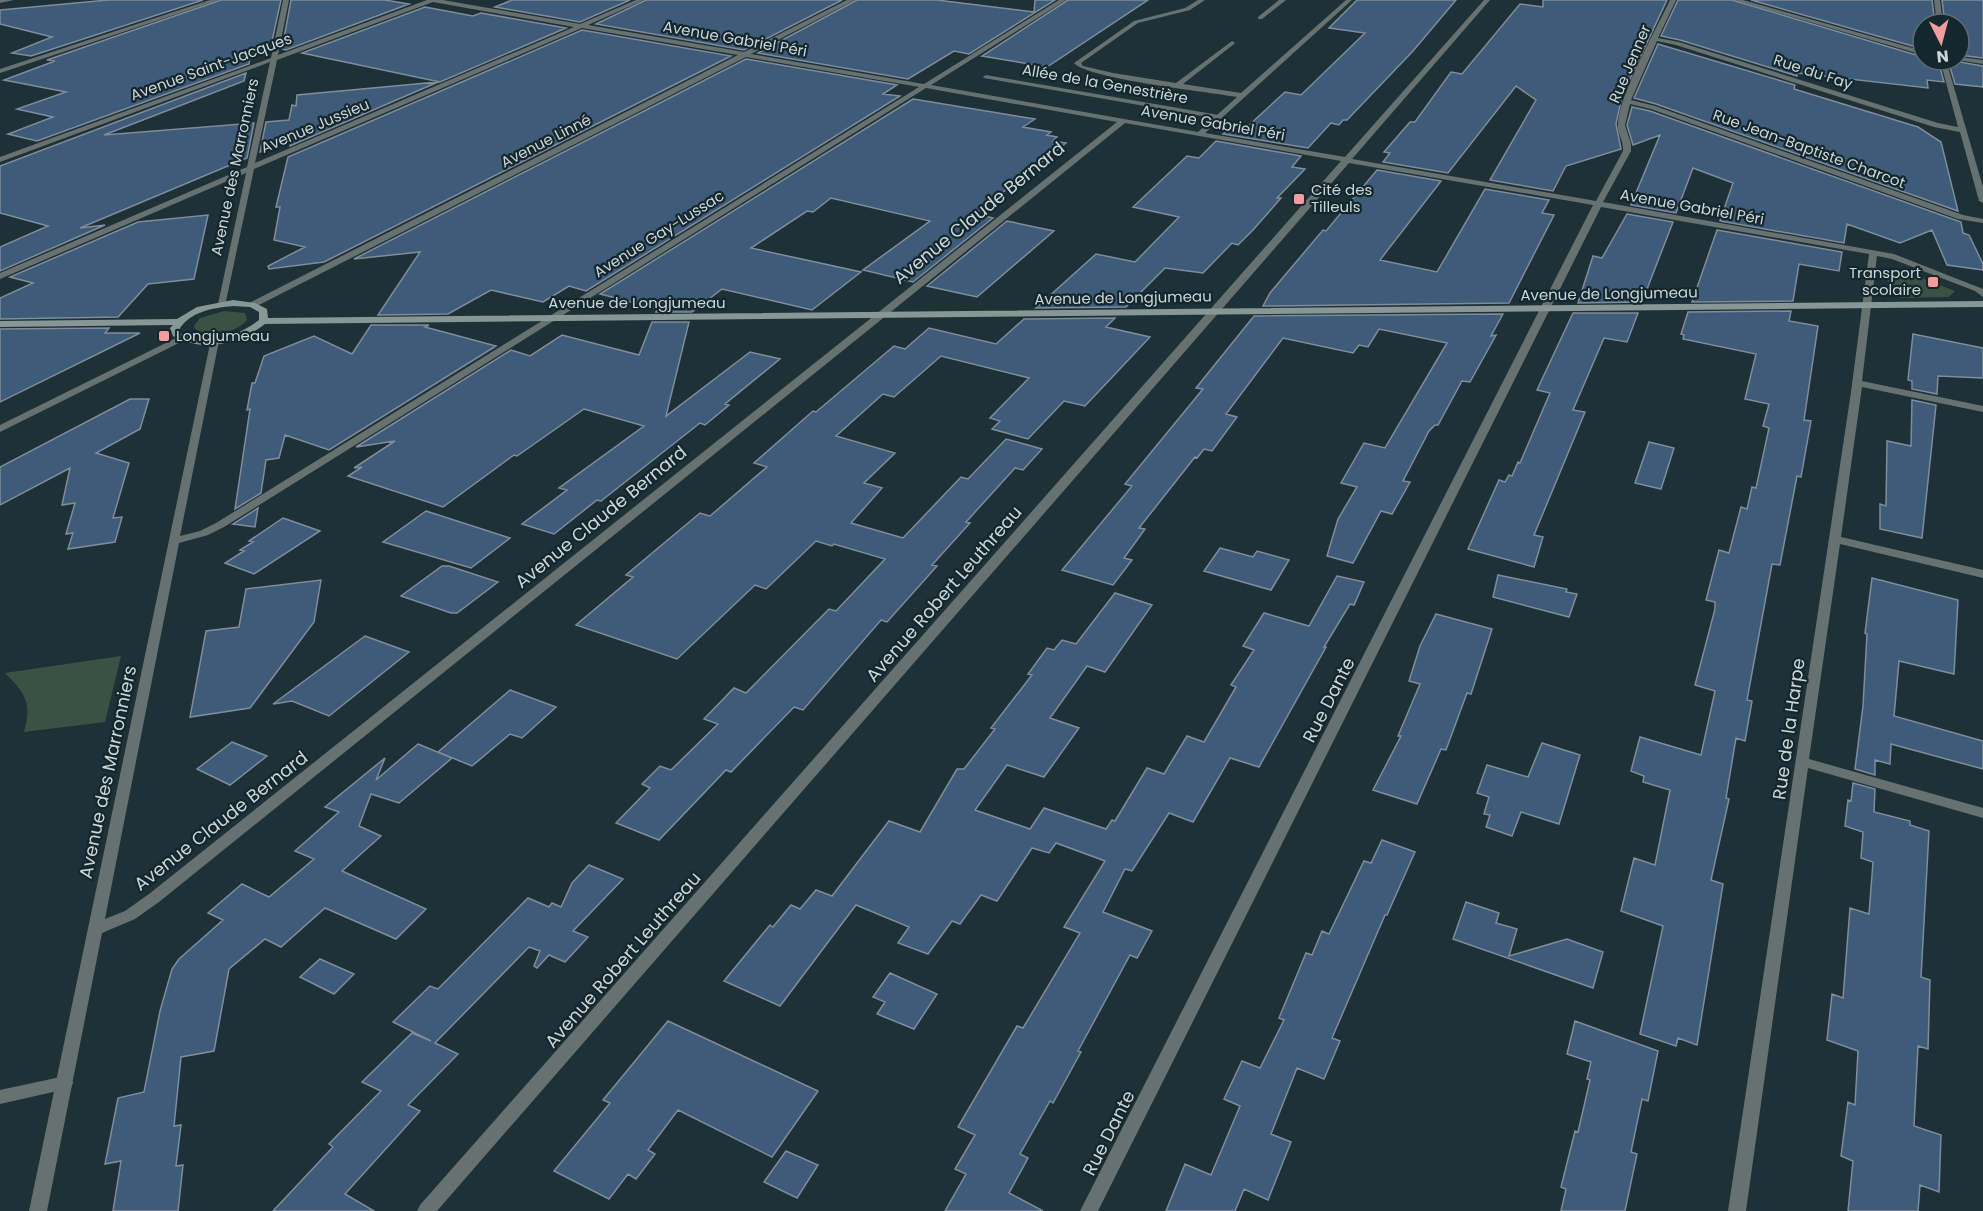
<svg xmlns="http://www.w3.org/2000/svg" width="1983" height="1211" font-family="Poppins,sans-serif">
	<rect width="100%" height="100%" fill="#1e3137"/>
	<path fill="#3a5243" d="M 1889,269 L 1901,270 L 1955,291 L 1949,297 L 1900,298 L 1887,291 Z
		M 224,311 L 245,313 L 247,320 C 236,333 210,338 195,329 L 194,326 L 200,318 Z
		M 121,656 L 105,722 L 24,732 C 32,703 26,694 5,673 Z"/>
	<path fill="#3e5b7a" stroke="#808c9b" stroke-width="1.5" d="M 108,0 L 203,0 L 31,56 L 12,53 L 52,37 L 0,24 L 0,10 Z
		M 221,0 L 281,0 L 270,50 L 250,57 L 249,64 L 37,141 L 8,134 L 53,117 L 17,109 L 66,92 L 4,80 L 55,61 L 47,60 Z
		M 291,0 L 385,0 L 409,4 L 286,50 L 282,49 Z
		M 512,0 L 630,0 L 580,22 L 495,7 Z
		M 646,0 L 842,0 L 744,50 L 596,24 Z
		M 857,0 L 937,0 L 1034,12 L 1035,0 L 1055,0 L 969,54 L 954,51 L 908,79 L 758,53 Z
		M 1068,0 L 1148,0 L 1047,67 L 982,56 Z
		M 1357,0 L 1456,0 L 1413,51 L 1347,120 L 1343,120 L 1339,125 L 1331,123 L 1308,148 L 1223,134 L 1232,125 L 1246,128 L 1285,92 L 1301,95 L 1365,33 L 1329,28 Z
		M 1543,0 L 1667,0 L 1622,96 L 1616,124 L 1621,149 L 1566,166 L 1553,191 L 1490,180 L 1536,100 L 1516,86 L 1448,173 L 1383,162 L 1390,153 L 1384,152 L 1410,122 L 1415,122 L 1451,72 L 1462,74 L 1520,4 L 1543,7 Z
		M 1678,0 L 1732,0 L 1923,57 L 1923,60 L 1938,60 L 1944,82 L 1927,80 L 1928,88 L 1797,73 L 1797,76 L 1680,40 L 1661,36 Z
		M 1751,0 L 1932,0 L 1935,24 L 1923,24 L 1923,49 Z
		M 1942,0 L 1983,0 L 1983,58 L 1959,55 L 1959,24 L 1945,24 Z
		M 425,7 L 473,16 L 481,13 L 566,28 L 440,82 L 302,53 Z
		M 582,30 L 731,56 L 324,262 L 269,269 L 268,266 L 305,247 L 274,240 L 280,207 L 276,207 L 288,157 Z
		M 1658,44 L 1795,85 L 1794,89 L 1918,127 L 1941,142 L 1958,211 L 1656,104 L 1634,98 Z
		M 746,59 L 897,85 L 883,94 L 900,96 L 586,291 L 569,286 L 543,302 L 491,290 L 448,314 L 378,315 L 420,252 L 354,259 Z
		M 1948,60 L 1983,66 L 1983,87 L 1955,84 Z
		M 246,73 L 244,81 L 104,135 L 254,123 L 247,158 L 80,228 L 105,225 L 0,271 L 0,247 L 48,226 L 0,213 L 0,166 Z
		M 438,82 L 290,146 L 292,139 L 260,152 L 266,122 L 289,120 L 292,105 L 296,106 L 297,95 Z
		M 913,99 L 1035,119 L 1023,127 L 1051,132 L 1047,135 L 1057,137 L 1053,141 L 1066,143 L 975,214 L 993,218 L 913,282 L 863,270 L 930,221 L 831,198 L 813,212 L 807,211 L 751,248 L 861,272 L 812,310 L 722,289 L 692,312 L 656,312 L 657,309 L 600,294 Z
		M 1632,107 L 1650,111 L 1961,222 L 1963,233 L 1969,235 L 1983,264 L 1983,270 L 1947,265 L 1932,230 L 1900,243 L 1847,224 L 1844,243 L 1720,221 L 1733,183 L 1693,168 L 1676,213 L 1631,205 L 1660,135 L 1633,145 L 1627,125 Z
		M 1216,141 L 1301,156 L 1292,167 L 1305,169 L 1277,198 L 1281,198 L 1253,230 L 1238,245 L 1232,243 L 1203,273 L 1165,268 L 1126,307 L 1036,308 L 1096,254 L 1135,262 L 1179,217 L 1133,207 L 1187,156 L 1199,158 Z
		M 1377,170 L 1441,181 L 1380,260 L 1437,272 L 1485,189 L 1549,200 L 1542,213 L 1554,215 L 1509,303 L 1263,306 L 1270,293 L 1323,230 L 1326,231 Z
		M 1627,214 L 1673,222 L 1642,302 L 1578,303 L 1593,256 L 1602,258 Z
		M 208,215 L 194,279 L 148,284 L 118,317 L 0,319 L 0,298 L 33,283 L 10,277 L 138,222 Z
		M 1007,221 L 1054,231 L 977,297 L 927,286 Z
		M 1717,230 L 1842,252 L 1839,271 L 1799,264 L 1793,301 L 1692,302 Z
		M 1791,311 L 1789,321 L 1818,326 L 1804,420 L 1811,421 L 1801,477 L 1797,476 L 1780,565 L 1772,564 L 1747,700 L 1752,701 L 1745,741 L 1736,738 L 1726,798 L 1729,799 L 1711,880 L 1723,884 L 1697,1045 L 1678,1038 L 1676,1046 L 1640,1034 L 1663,926 L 1621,911 L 1634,858 L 1655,865 L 1670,790 L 1643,782 L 1644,776 L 1631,771 L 1640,737 L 1701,755 L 1715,691 L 1695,685 L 1715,609 L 1715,602 L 1706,600 L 1719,550 L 1729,553 L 1741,507 L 1747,509 L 1752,487 L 1756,488 L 1769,428 L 1763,426 L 1769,404 L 1745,399 L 1756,354 L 1683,339 L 1684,335 L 1681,334 L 1688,312 Z
		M 1573,313 L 1638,313 L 1627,342 L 1604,338 L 1573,410 L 1585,412 L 1534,535 L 1543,537 L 1534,567 L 1468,549 L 1499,480 L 1505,482 L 1509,475 L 1512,476 L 1518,462 L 1520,463 L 1550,393 L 1537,390 Z
		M 1503,314 L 1491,336 L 1496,335 L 1470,382 L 1462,381 L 1438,425 L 1435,425 L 1429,431 L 1403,481 L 1410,482 L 1392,514 L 1381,511 L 1353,563 L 1327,556 L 1338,519 L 1357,487 L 1341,483 L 1364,443 L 1385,448 L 1447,343 L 1379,329 L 1368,347 L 1359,345 L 1353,353 L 1283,338 L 1226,414 L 1237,417 L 1212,451 L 1204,449 L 1197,458 L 1195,457 L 1139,528 L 1145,529 L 1124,558 L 1132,560 L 1113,585 L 1062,570 L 1132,486 L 1125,484 L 1203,389 L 1196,388 L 1254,316 Z
		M 1115,318 L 1106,327 L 1150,337 L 1085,406 L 1064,401 L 1028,439 L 992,429 L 1000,421 L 990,418 L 1029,378 L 941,356 L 894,397 L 883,394 L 836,436 L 895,453 L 864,483 L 882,488 L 851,523 L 903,538 L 961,477 L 968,479 L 1006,439 L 1042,449 L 1023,470 L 1015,468 L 966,522 L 970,523 L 932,565 L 937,566 L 887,622 L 881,620 L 803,710 L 794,707 L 731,772 L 726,770 L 659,840 L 616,823 L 650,788 L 642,784 L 660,766 L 671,770 L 718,724 L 704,719 L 734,688 L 746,693 L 829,609 L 836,611 L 885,559 L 834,544 L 832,546 L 816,541 L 766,589 L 755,585 L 677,659 L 576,625 L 633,577 L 626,575 L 700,513 L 710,516 L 767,467 L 754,463 L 813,411 L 816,412 L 894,346 L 905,349 L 929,328 L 996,344 L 1024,319 Z
		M 652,322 L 689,322 L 666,416 L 750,352 L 780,359 L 725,404 L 729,405 L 705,425 L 700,423 L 601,501 L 597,500 L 554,534 L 522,524 L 567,490 L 559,488 L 644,426 L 584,409 L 517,456 L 514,455 L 443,507 L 348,476 L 362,467 L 354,468 L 395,441 L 356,447 L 511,350 L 530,356 L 562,335 L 639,355 Z
		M 371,325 L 429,325 L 425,327 L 496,346 L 329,450 L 285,435 L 279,458 L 266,460 L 261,493 L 235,509 L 250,409 L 247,410 L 252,383 L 255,383 L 264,356 L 314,336 L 352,354 Z
		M 109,328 L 105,333 L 140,333 L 0,402 L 0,329 Z
		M 1913,334 L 1983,348 L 1983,378 L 1938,376 L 1937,394 L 1912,389 L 1912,381 L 1908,380 Z
		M 130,399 L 149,399 L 140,429 L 96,453 L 129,463 L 113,518 L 122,517 L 115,542 L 68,549 L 73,533 L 66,534 L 75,503 L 62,505 L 70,468 L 0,505 L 0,467 Z
		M 1912,400 L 1936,405 L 1922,538 L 1880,529 L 1880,504 L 1886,506 L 1887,441 L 1911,446 Z
		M 1649,442 L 1674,448 L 1661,489 L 1635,483 Z
		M 258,508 L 255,527 L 233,524 Z
		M 426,511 L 510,538 L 471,568 L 383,542 Z
		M 283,518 L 320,531 L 254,574 L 225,563 L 244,551 L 240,550 L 253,542 L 249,541 Z
		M 1220,548 L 1253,557 L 1257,551 L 1289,560 L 1271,590 L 1204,571 Z
		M 442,566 L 449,566 L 498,582 L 457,613 L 451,613 L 401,596 Z
		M 1498,575 L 1567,589 L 1566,592 L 1577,594 L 1569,617 L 1493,597 Z
		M 1337,576 L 1364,582 L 1354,605 L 1350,604 L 1324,647 L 1326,647 L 1259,767 L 1230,758 L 1193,822 L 1169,813 L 1132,871 L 1125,869 L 1103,912 L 1152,931 L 1137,958 L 1130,955 L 1078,1051 L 1081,1052 L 1053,1103 L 1050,1101 L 1020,1154 L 1028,1158 L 1009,1193 L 1043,1211 L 945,1211 L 966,1174 L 955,1169 L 975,1135 L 958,1127 L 1017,1026 L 1023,1028 L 1080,933 L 1064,927 L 1105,861 L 1056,843 L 1049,853 L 1032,848 L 997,901 L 981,895 L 960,924 L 952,921 L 928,954 L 898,943 L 909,927 L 856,905 L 780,1006 L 724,981 L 770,925 L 773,927 L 791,905 L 800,909 L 816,890 L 832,896 L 889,821 L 920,832 L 957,769 L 964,769 L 995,729 L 991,728 L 1032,675 L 1028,674 L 1047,648 L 1054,650 L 1062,640 L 1076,644 L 1115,593 L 1152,605 L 1105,672 L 1087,666 L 1050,718 L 1079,728 L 1044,777 L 1007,765 L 975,810 L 1030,829 L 1044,808 L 1106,829 L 1112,820 L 1115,821 L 1147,768 L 1164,774 L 1187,736 L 1204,742 L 1236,687 L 1231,685 L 1254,650 L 1243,646 L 1264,613 L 1309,626 Z
		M 1872,578 L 1958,600 L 1954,674 L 1899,661 L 1894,716 L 1983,741 L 1983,769 L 1891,744 L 1890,764 L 1875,760 L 1875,775 L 1855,769 L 1863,706 L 1867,634 L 1865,633 Z
		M 321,580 L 314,622 L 250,708 L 190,717 L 206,631 L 239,627 L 246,589 Z
		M 1436,614 L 1492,629 L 1471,694 L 1467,693 L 1446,750 L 1441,749 L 1417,804 L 1373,790 L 1401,736 L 1398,736 L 1420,684 L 1409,681 L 1420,646 Z
		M 365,636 L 409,652 L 329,716 L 292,701 L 273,704 Z
		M 510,690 L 556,707 L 522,738 L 510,734 L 472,766 L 438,752 Z
		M 232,742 L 267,756 L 230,785 L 197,769 Z
		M 1542,743 L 1580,755 L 1559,824 L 1521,812 L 1512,836 L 1486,827 L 1490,815 L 1484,814 L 1489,797 L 1477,793 L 1487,765 L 1528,777 Z
		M 418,744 L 452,758 L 399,803 L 371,794 L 359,826 L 381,836 L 342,871 L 426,909 L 396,939 L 325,908 L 281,947 L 265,939 L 229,969 L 214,1051 L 181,1057 L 174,1126 L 181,1125 L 176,1166 L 183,1165 L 178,1211 L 113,1211 L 121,1161 L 105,1164 L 118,1098 L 144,1092 L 160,1011 L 172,969 L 179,959 L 223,920 L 208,913 L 242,884 L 269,897 L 314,859 L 295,851 L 339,812 L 325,807 L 385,758 L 376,780 Z
		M 1853,783 L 1875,789 L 1874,812 L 1910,821 L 1910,825 L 1929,831 L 1921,977 L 1930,980 L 1928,1049 L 1918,1046 L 1914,1126 L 1941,1135 L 1939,1192 L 1920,1185 L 1918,1211 L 1848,1211 L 1853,1161 L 1841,1156 L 1848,1102 L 1855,1105 L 1858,1051 L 1827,1040 L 1832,994 L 1843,998 L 1850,908 L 1869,914 L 1873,862 L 1861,858 L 1863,832 L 1845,826 L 1848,800 L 1851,801 Z
		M 1382,840 L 1415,852 L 1387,915 L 1385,915 L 1332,1038 L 1340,1041 L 1324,1079 L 1297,1068 L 1271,1134 L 1291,1142 L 1268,1200 L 1244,1189 L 1235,1211 L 1166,1211 L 1185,1164 L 1211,1175 L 1240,1106 L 1224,1099 L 1242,1061 L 1260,1068 L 1284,1020 L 1279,1018 L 1306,953 L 1312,955 L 1322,931 L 1329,934 L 1364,861 L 1371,863 Z
		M 589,865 L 623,879 L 573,931 L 588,937 L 565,962 L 549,955 L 537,968 L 534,966 L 540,951 L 529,947 L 435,1043 L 458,1054 L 408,1105 L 420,1111 L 345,1194 L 374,1211 L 273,1211 L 333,1147 L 329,1144 L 381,1091 L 362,1082 L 412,1033 L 431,1041 L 393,1022 L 430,986 L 438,989 L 528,898 L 549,907 L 552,903 L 561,907 L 572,883 Z
		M 1466,902 L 1499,913 L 1496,923 L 1517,929 L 1509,956 L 1567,939 L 1603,952 L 1593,988 L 1453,939 Z
		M 320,959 L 354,974 L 334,994 L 300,977 Z
		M 890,973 L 937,994 L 914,1029 L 877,1014 L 885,1002 L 873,997 Z
		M 668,1021 L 818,1091 L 772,1157 L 678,1110 L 648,1150 L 655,1154 L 636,1179 L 628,1174 L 609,1199 L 554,1171 L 610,1103 L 603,1100 Z
		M 1575,1021 L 1658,1051 L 1648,1101 L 1642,1099 L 1631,1152 L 1637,1154 L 1625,1211 L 1561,1211 L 1566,1189 L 1561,1187 L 1575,1131 L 1578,1132 L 1590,1080 L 1587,1079 L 1591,1062 L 1567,1054 Z
		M 786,1151 L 818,1165 L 797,1198 L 764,1182 Z"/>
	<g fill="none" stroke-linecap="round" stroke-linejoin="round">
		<path fill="#677170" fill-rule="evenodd" d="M 986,75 L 1219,115 L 1223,117 L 1219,119 L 984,78 L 983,77 Z
			M 65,1076 L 71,1078 L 73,1083 L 71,1088 L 0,1104 L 0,1090 Z"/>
		<path fill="#677170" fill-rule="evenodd" d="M 0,0 L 14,0 L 0,3 Z
			M 210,0 L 219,0 L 0,73 L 0,69 Z
			M 283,0 L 289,0 L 278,55 L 427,0 L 443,0 L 580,24 L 636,0 L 644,0 L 588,25 L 744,52 L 847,0 L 855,0 L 751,54 L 924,84 L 1059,0 L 1066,0 L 931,85 L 1198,132 L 1237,97 C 1209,92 1088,79 1074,63 L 1134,21 L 1185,8 L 1198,0 L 1205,0 L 1190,10 L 1138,23 L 1081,63 L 1083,66 L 1113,73 L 1176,83 L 1232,41 L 1235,43 L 1234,44 L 1183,84 L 1241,93 L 1346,0 L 1352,0 L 1205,133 L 1345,157 L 1484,0 L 1490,0 L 1352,159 L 1596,201 L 1623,151 C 1624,141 1617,134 1618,124 C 1619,94 1656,30 1670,0 L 1676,0 L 1658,38 L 1679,42 L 1938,123 L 1958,127 L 1940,60 L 1946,60 L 1983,187 L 1983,203 L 1979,201 L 1960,132 L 1934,127 L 1676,45 L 1657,41 L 1631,100 L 1655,106 L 1963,215 L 1983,219 L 1983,223 L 1958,219 L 1651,109 L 1630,104 L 1625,125 L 1631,144 L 1631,151 L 1603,202 L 1894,254 L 1983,289 L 1983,297 L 1975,291 L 1892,259 L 1877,256 L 1862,381 L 1983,406 L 1983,412 L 1862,387 L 1841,537 L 1983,570 L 1983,578 L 1840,544 L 1809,759 L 1983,808 L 1983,818 L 1808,768 L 1746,1211 L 1728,1211 L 1851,392 L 1869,254 L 1601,207 L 1098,1211 L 1080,1211 L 1593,205 L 1349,163 L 437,1211 L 417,1211 L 420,1205 L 1341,161 L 1125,123 L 159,902 L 135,919 L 102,933 L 47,1211 L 29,1211 L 211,339 L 217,339 L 219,341 L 180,536 L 200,531 L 216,523 L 919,87 L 746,57 L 255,307 L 249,307 L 249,303 L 738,55 L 582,28 L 254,169 L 225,306 L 222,307 L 218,304 L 246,173 L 0,279 L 0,273 L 247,167 L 270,62 L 0,162 L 0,157 L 271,58 ZM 433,2 L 574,27 L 255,163 L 277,60 ZM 926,88 L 1117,122 L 149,894 L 125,911 L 105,919 L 179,543 L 208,535 L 224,527 Z
			M 1279,0 L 1286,0 L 1262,19 L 1258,19 L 1258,17 Z
			M 1734,0 L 1743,0 L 1923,51 L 1923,55 Z
			M 1934,0 L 1940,0 L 1943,24 L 1937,24 Z
			M 1959,57 L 1983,60 L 1983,64 L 1957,60 L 1959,60 Z
			M 182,335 L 185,336 L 185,340 L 0,432 L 0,425 Z"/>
		<path fill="#879795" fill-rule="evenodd" d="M 233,300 L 255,303 L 267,309 L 268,318 L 1983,301 L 1983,307 L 265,324 C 239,344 203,353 173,336 L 170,328 L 173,325 L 0,327 L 0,321 L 177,319 L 197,307 ZM 233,306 L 250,307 L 259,312 L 259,320 C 237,337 206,347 180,333 L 180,328 C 192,311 213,308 233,306 Z"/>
	</g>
	<g fill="#f59b9e" stroke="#14272d" stroke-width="2">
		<rect x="1293" y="193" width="12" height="12" rx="3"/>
		<rect x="1927" y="276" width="12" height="12" rx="3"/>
		<rect x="158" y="330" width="12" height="12" rx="3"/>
	</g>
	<g text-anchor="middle" stroke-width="4.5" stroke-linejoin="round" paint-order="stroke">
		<g font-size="15" fill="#cbd6da" stroke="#14272d">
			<text transform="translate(735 39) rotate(10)" y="5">Avenue Gabriel Péri</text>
			<text transform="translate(1630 64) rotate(-67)" y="5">Rue Jenner</text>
			<text transform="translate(211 67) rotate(-20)" y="5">Avenue Saint-Jacques</text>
			<text transform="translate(1813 72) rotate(18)" y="5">Rue du Fay</text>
			<text transform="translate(1105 84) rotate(10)" y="5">Allée de la Genestrière</text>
			<text transform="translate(1213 123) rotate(10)" y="5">Avenue Gabriel Péri</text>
			<text transform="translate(315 126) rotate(-23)" y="5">Avenue Jussieu</text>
			<text transform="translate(546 141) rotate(-27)" y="5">Avenue Linné</text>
			<text transform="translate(1809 149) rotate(20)" y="5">Rue Jean-Baptiste Charcot</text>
			<text transform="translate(235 167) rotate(-78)" y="5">Avenue des Marronniers</text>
			<text transform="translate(1692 207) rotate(10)" y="5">Avenue Gabriel Péri</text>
			<text transform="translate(659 234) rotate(-32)" y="5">Avenue Gay-Lussac</text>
			<text transform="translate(1609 294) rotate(-1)" y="5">Avenue de Longjumeau</text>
			<text transform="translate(1123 298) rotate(-1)" y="5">Avenue de Longjumeau</text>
			<text x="637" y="308">Avenue de Longjumeau</text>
		</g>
		<g font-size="15" fill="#cbd6da" stroke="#14272d" text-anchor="start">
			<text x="1311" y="195">Cité des<tspan x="1311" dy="17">Tilleuls</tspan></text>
			<text x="1921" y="278" text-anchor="end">Transport<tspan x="1921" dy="17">scolaire</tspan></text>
			<text x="176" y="341">Longjumeau</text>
		</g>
		<g font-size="18" fill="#cbd6da" stroke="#14272d">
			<text transform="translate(979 213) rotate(-39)" y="6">Avenue Claude Bernard</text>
			<text transform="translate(601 517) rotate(-39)" y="6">Avenue Claude Bernard</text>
			<text transform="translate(944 594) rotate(-49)" y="6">Avenue Robert Leuthreau</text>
			<text transform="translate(1329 700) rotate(-63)" y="6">Rue Dante</text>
			<text transform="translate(1789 729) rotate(-82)" y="6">Rue de la Harpe</text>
			<text transform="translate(108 772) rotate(-78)" y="6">Avenue des Marronniers</text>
			<text transform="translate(221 821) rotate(-38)" y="6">Avenue Claude Bernard</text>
			<text transform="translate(623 960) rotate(-49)" y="6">Avenue Robert Leuthreau</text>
			<text transform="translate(1109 1133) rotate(-63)" y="6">Rue Dante</text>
		</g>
	</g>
	<g transform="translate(1941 42) rotate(174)"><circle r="28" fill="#14272d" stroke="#5d6d72" stroke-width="1.5"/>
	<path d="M0-4.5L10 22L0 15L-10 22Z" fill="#f59b9e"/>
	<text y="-9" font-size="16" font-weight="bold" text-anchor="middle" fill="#cbd6da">N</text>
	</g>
</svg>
